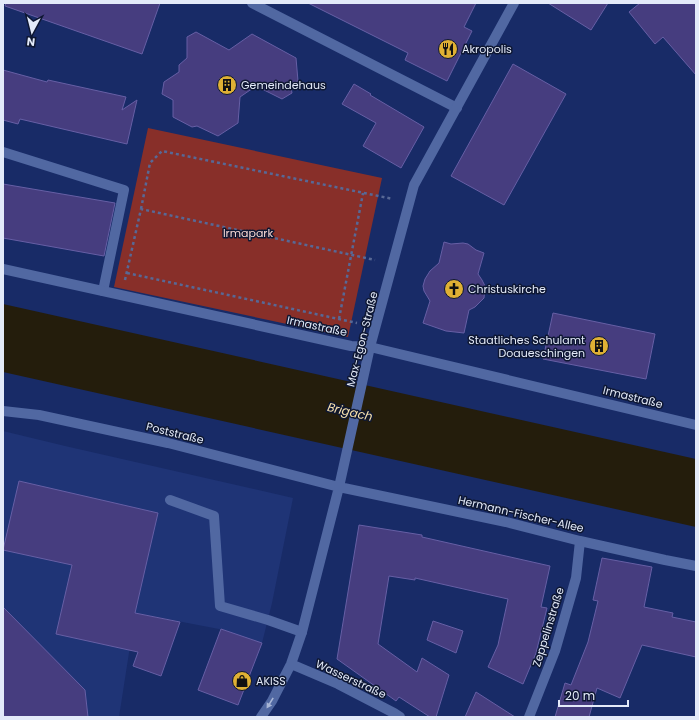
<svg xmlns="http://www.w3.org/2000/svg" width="699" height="720" font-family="Poppins,sans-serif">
	<rect width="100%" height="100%" fill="#182b67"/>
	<path fill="#1f3476" d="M 3,431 L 65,446 L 293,498 L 272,603 L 262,643 L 219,629 L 151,616 L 135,614 L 119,717 L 3,717 Z"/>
	<path fill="#882f29" d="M 148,128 L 382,178 L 348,337 L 114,287 Z"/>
	<path fill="#241d0c" d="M 3,304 L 696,459 L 696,527 L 3,372 Z"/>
	<path fill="#463d7f" stroke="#665fa5" d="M 6,3 L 160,3 L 142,54 L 5,6 Z
		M 308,3 L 476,3 L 464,27 L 472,31 L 447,81 L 405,60 L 408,53 Z
		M 548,3 L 608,3 L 591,30 Z
		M 640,3 L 696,3 L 696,75 L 663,37 L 655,44 L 629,12 Z
		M 196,32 L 229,50 L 252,34 L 296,58 L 298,81 L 290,83 L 292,93 L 282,99 L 256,86 L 240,97 L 238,123 L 218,136 L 197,126 L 192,127 L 173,117 L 173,100 L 162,94 L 164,82 L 179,72 L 179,65 L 187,58 L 187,37 Z
		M 513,64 L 566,94 L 504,205 L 451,176 Z
		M 3,70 L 47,82 L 48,80 L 126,97 L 122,110 L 137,100 L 127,144 L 20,119 L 18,124 L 3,120 Z
		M 354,84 L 371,94 L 370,95 L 424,127 L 401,168 L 363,146 L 376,123 L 342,104 Z
		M 3,184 L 115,203 L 104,256 L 3,238 Z
		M 444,242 L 451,244 L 463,243 L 468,244 L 476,250 L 484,253 L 478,274 L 482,280 L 485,286 L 484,298 L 475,307 L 469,310 L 464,333 L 446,331 L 423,323 L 430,301 L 424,291 L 423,286 L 425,279 L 430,271 L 439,263 Z
		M 553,313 L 655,334 L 646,379 L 543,359 Z
		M 19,481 L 158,513 L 135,613 L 180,622 L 161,676 L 133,666 L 138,652 L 56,634 L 72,565 L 3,550 Z
		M 359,525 L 422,535 L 422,537 L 550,566 L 541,607 L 547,608 L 536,653 L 523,684 L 488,667 L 498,645 L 508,599 L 415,578 L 415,580 L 389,576 L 378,644 L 417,672 L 422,658 L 449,675 L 436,717 L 430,717 L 399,697 L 396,701 L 337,659 Z
		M 602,558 L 652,567 L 644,607 L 673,613 L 672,617 L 696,622 L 696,657 L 642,645 L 620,698 L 597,688 L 589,717 L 555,717 L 565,683 L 571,685 L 588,642 L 598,601 L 593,600 Z
		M 3,607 L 85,690 L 88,717 L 3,717 Z
		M 433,621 L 463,631 L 456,653 L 427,640 Z
		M 221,629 L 262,643 L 238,705 L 198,690 Z
		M 476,692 L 515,717 L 465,717 Z"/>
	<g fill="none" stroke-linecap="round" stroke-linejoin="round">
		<path stroke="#586895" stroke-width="2.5" stroke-dasharray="3 3" stroke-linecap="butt" d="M 141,209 L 150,163 L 162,151 L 393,199
			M 127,273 L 357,323
			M 125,280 L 141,209 L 375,260
			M 339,319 L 363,193"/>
		<path stroke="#5168a2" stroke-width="10" d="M 252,3 L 457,108
			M 3,152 L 124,190 L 103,291
			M 170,500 L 214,516 L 220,606 L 268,620 L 302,632"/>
		<path stroke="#5168a2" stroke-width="10" d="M 3,269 L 351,346 L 370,347 L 696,425
			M 3,411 L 39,415 L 168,443 L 339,487 L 506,522 L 580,541 L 665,560 L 696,566
			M 291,664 L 338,684 L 394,713 L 400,717
			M 261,717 L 272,701 L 291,664 L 302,632 L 339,487 L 370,347 L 414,185 L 514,3
			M 529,717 L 555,651 L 576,578 L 580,541"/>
	</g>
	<defs><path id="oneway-solid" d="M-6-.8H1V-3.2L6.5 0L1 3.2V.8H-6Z"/></defs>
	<use fill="#a9b6d6" href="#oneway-solid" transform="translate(270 703) rotate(122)"/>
	<defs>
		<g id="restaurant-disc" transform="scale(1)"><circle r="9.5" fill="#dfb034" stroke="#0e1732"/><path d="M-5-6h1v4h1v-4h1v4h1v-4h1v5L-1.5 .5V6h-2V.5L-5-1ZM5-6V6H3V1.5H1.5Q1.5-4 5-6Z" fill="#111"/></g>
		<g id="building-disc" transform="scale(1)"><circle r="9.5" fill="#dfb034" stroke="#0e1732"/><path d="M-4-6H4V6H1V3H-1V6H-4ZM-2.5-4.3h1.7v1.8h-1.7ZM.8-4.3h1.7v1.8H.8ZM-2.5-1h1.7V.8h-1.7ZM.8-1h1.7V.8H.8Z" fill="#111"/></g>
		<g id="church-disc" transform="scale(1)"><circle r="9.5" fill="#dfb034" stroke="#0e1732"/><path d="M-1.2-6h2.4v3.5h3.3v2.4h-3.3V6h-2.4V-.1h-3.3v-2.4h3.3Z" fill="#111"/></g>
		<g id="shop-disc" transform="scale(1)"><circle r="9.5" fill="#dfb034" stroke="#0e1732"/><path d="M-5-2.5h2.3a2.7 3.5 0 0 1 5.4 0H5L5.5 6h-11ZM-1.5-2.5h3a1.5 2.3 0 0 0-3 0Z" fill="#111"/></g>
	</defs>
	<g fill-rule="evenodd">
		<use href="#restaurant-disc" x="448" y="49"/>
		<use href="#building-disc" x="227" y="85"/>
		<use href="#church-disc" x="454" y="289"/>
		<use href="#building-disc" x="599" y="346"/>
		<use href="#shop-disc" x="242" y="681"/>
	</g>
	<g text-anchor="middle" stroke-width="3" stroke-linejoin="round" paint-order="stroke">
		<g font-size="11" fill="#e3eaf9" stroke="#0e1732" text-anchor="start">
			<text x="462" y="53">Akropolis</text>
			<text x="241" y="89">Gemeindehaus</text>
			<text x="468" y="293">Christuskirche</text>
			<text x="585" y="344" text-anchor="end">Staatliches Schulamt<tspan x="585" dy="13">Doaueschingen</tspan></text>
			<text x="256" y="685">AKISS</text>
		</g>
		<g font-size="11" fill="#fad9d5" stroke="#0e1732">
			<text x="248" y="237">Irmapark</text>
		</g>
		<g font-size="11" fill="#e3eaf9" stroke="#0e1732">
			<text transform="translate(317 326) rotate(12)" y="4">Irmastraße</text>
			<text transform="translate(362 339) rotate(-76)" y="4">Max-Egon-Straße</text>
			<text transform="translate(633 397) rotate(14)" y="4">Irmastraße</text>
			<text transform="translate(175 433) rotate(14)" y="4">Poststraße</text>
			<text transform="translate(521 514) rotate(13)" y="4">Hermann-Fischer-Allee</text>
			<text transform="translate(548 627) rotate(-73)" y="4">Zeppelinstraße</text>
			<text transform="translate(351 679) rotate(25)" y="4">Wasserstraße</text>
		</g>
		<g font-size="12" font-style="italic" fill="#f9e2ad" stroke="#0e1732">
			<text transform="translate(350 412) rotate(13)" y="4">Brigach</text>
		</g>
	</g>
	<rect width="699" height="720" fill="none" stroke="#e3eaf9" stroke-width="8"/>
	<g transform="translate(32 32) rotate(187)" stroke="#0e1732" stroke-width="3" paint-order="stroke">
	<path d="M0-3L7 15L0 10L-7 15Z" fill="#e3eaf9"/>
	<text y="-6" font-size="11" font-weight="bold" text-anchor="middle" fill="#e3eaf9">N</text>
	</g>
	<path d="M559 700v6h69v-6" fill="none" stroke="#e3eaf9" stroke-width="2"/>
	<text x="565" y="700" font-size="12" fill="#e3eaf9" stroke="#0e1732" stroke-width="3" paint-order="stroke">20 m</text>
</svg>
